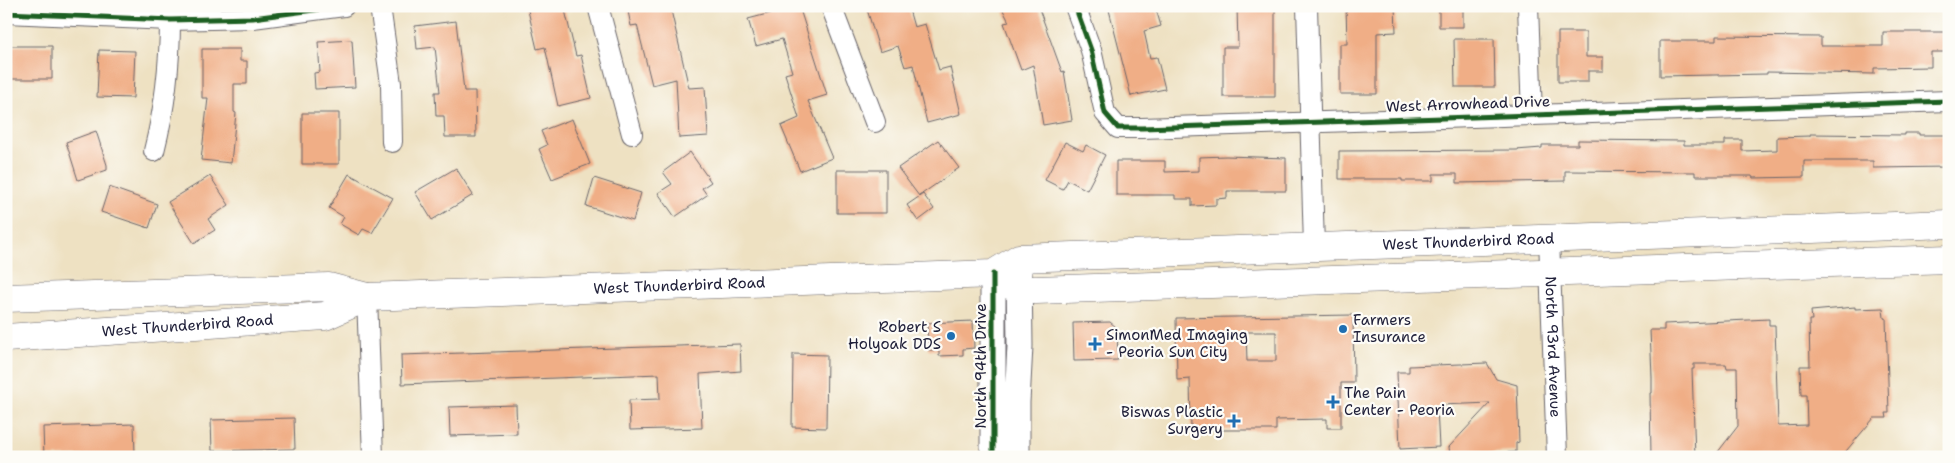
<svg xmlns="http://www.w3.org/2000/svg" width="1955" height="463" font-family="'Shantell Sans',sans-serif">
	<rect width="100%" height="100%" fill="#fdfcf7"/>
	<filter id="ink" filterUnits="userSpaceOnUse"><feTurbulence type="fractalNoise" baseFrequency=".02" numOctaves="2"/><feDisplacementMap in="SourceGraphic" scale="10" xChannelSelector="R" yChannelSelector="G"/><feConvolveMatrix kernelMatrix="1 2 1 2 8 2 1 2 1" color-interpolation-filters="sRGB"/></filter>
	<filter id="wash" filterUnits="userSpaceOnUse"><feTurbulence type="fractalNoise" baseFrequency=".0096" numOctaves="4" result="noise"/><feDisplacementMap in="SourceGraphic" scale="20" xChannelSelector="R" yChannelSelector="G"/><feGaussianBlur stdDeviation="1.12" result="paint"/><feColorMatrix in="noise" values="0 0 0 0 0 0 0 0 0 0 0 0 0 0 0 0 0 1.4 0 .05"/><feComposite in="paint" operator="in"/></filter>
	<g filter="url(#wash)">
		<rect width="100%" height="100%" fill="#eee1c2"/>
		<g id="blocks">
			<path fill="#f0ae86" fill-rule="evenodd" d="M 527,6 L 564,6 L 576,56 L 581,55 L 591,98 L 558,106 L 545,47 L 537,49 Z
				M 627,6 L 670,6 L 689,88 L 705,87 L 708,136 L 679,138 L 676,79 L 652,85 L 637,25 L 631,26 Z
				M 769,6 L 799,6 L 827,95 L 808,101 L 832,158 L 800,171 L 781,126 L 799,118 L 785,74 L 792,72 L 782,39 L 756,46 L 748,19 L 771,13 Z
				M 866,6 L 908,6 L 914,27 L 925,24 L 939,70 L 950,67 L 961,114 L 927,123 L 913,65 L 905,67 L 898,46 L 880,52 Z
				M 1001,6 L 1038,6 L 1062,72 L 1064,71 L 1072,120 L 1043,125 L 1033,65 L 1021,70 L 1004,23 L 1009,22 Z
				M 1108,6 L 1135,6 L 1136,10 L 1155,6 L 1161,26 L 1144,31 L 1150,58 L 1157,57 L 1165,89 L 1131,96 Z
				M 1237,6 L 1275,6 L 1275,97 L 1223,97 L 1223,47 L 1238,47 Z
				M 1346,6 L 1395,6 L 1396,32 L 1377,33 L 1377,94 L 1340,94 L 1340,44 L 1347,44 Z
				M 1439,6 L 1463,6 L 1463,27 L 1439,27 Z
				M 456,21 L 464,91 L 475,91 L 476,137 L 445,137 L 444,116 L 436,116 L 435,92 L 440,92 L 435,47 L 417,49 L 415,26 Z
				M 1558,32 L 1586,32 L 1586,57 L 1603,57 L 1603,71 L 1588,71 L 1588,82 L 1558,82 Z
				M 1883,32 L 1949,32 L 1949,52 L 1931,52 L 1931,67 L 1874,68 L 1874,74 L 1767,72 L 1767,74 L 1660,76 L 1660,41 L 1716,41 L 1716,36 L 1821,37 L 1821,46 L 1883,46 Z
				M 1454,39 L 1494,39 L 1495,87 L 1455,87 Z
				M 352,40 L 355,87 L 315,89 L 314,73 L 320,72 L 318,42 Z
				M 7,46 L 52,46 L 52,79 L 7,79 Z
				M 202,49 L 240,49 L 240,61 L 247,61 L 247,84 L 234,84 L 234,112 L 236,113 L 231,163 L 201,160 L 208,98 L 202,98 Z
				M 99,50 L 135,51 L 133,98 L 97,97 Z
				M 302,113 L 339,113 L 339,164 L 302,164 Z
				M 572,119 L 590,164 L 552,179 L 539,149 L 547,145 L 541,131 Z
				M 96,131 L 107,165 L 107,170 L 78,180 L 66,142 Z
				M 1905,133 L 1919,133 L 1919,135 L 1949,135 L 1949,167 L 1873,168 L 1873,161 L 1804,161 L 1804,177 L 1753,178 L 1752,176 L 1695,176 L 1695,172 L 1565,171 L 1565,181 L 1457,183 L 1457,174 L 1433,174 L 1433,181 L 1402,181 L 1402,179 L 1339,179 L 1339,151 L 1516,150 L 1542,148 L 1542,145 L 1578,145 L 1578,140 L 1684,141 L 1684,145 L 1725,145 L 1725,140 L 1742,140 L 1742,151 L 1777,150 L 1777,137 L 1810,136 L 1810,134 L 1905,135 Z
				M 938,140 L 959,168 L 919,196 L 898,168 Z
				M 1065,142 L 1083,151 L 1086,145 L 1105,155 L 1087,190 L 1068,180 L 1063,189 L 1045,180 Z
				M 690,152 L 711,182 L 702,188 L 707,195 L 675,217 L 658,193 L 672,184 L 663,172 Z
				M 1226,156 L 1286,158 L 1286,191 L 1227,191 L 1227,198 L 1216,199 L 1216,205 L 1192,206 L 1192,199 L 1175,199 L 1175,195 L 1116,195 L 1116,161 L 1165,161 L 1165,172 L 1199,171 L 1199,157 Z
				M 456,168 L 473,195 L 432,220 L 415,192 Z
				M 837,170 L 886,170 L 886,213 L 837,213 Z
				M 349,174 L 393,198 L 372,233 L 363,229 L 359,235 L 340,224 L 344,217 L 329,208 Z
				M 210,176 L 229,205 L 208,219 L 215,230 L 194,243 L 168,202 Z
				M 594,178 L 641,193 L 633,221 L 586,206 Z
				M 109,187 L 157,204 L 149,228 L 101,212 Z
				M 923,194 L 934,209 L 918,221 L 907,205 Z
				M 1855,307 L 1855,309 L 1883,308 L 1884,318 L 1886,318 L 1889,413 L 1886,413 L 1887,418 L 1874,418 L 1841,457 L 1714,457 L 1738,426 L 1737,368 L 1727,368 L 1726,364 L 1694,364 L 1694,369 L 1692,369 L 1695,457 L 1651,457 L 1650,393 L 1652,393 L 1652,377 L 1650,330 L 1664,330 L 1664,324 L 1769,319 L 1769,325 L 1775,325 L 1778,426 L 1807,425 L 1806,395 L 1801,395 L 1800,366 L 1810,366 L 1809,320 L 1812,320 L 1811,311 Z
				M 1353,315 L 1354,383 L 1341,383 L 1341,428 L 1327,428 L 1327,419 L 1276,420 L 1276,430 L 1191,430 L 1190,379 L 1177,380 L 1176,318 ZM 1246,332 L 1276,332 L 1276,361 L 1247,361 Z
				M 973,321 L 974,348 L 963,349 L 963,355 L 939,356 L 939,350 L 928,350 L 927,323 Z
				M 1110,322 L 1117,328 L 1118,360 L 1074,361 L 1073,323 Z
				M 740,344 L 741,371 L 700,374 L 702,428 L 630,430 L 629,400 L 660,399 L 659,374 L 402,384 L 401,355 Z
				M 793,354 L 827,355 L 826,428 L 792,427 Z
				M 1487,363 L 1496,379 L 1517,385 L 1519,442 L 1516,443 L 1516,452 L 1450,455 L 1449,447 L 1490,403 L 1441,405 L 1442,408 L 1437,408 L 1439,447 L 1400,449 L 1397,372 L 1409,372 L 1409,366 Z
				M 516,405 L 517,434 L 450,436 L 449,407 Z
				M 294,418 L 295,449 L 212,451 L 211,420 Z
				M 134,424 L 135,454 L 44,457 L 43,427 Z"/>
		</g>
	</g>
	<g filter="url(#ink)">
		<use href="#blocks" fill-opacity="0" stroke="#69656a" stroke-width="1"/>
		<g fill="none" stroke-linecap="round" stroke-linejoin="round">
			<g stroke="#69656a" stroke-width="22">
				<g id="minor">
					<path d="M 380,6 L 391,84 L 392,142"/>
					<path d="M 598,6 L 632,134"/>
					<path d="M 831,6 L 875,122"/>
					<path d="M 1075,6 L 1091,50 L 1105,113 L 1118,128 L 1142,128 L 1949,101"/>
					<path d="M 1307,6 L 1314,247"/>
					<path d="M 1528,6 L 1532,115"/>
					<path d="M 6,13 L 170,20 L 253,18 L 344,6"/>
					<path d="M 154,151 C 165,108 170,65 170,20"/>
					<path id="s1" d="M 1549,238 L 1557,457"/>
					<path d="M 367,297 L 373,457"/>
				</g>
			</g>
			<g stroke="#69656a" stroke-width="27">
				<path id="tertiary" d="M 993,274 L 993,457
					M 1017,457 L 1017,402 L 1020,346 L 1019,271"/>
			</g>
			<g stroke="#69656a" stroke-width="29">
				<g id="secondary">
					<path d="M 993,274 L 1019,290 L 1036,290 L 1949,259"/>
					<path id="s2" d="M 6,298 L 329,287 L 367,297 L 993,274 L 1019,258 L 1949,224"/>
					<path id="s3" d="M 6,338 L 325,316 L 367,297"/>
				</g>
			</g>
			<use href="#minor" stroke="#fff" stroke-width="20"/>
			<use href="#tertiary" stroke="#fff" stroke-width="25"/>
			<use href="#secondary" stroke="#fff" stroke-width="28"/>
			<g stroke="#fdfcf7" stroke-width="8">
				<path id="cycleway" d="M 1075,6 L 1091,50 L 1105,113 L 1118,128 L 1142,128 L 1949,101
					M 6,13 L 170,20 L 253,18 L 344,6
					M 993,274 L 993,457"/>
			</g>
			<use href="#cycleway" stroke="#1b5e20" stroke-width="5"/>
		</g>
	</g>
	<g fill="#1f6fb2" stroke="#fdfcf7" stroke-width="2">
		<circle cx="1343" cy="329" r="5"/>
		<circle cx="951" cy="336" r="5"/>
		<path d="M1092.5 336.5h5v5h5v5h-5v5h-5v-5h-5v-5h5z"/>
		<path d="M1330.5 394.5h5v5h5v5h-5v5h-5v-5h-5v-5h5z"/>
		<path d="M1231.5 413.5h5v5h5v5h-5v5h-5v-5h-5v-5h5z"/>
	</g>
	<g text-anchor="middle" stroke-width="4.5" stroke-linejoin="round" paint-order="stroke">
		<g font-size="15" fill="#22223b" stroke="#fdfcf7">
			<text transform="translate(1468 104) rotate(-2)" y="5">West Arrowhead Drive</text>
			<text dy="5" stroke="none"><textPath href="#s2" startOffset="1469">West Thunderbird Road</textPath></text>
			<text dy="5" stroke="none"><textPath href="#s2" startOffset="675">West Thunderbird Road</textPath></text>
			<text dy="5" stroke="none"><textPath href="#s3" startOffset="182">West Thunderbird Road</textPath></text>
			<text dy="5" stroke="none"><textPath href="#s1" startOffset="109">North 93rd Avenue</textPath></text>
			<text transform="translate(981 366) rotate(-90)" y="5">North 94th Drive</text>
		</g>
		<g font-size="15" fill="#22223b" stroke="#fdfcf7" text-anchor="start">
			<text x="1353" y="325">Farmers<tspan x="1353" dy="17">Insurance</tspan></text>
			<text x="941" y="332" text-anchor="end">Robert S<tspan x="941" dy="17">Holyoak DDS</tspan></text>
			<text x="1106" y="340">SimonMed Imaging<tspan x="1106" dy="17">- Peoria Sun City</tspan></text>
			<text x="1344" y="398">The Pain<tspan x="1344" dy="17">Center - Peoria</tspan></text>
			<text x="1223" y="417" text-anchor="end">Biswas Plastic<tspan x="1223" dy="17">Surgery</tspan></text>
		</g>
	</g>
	<rect width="1955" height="463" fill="none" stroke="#fdfcf7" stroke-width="25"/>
</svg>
